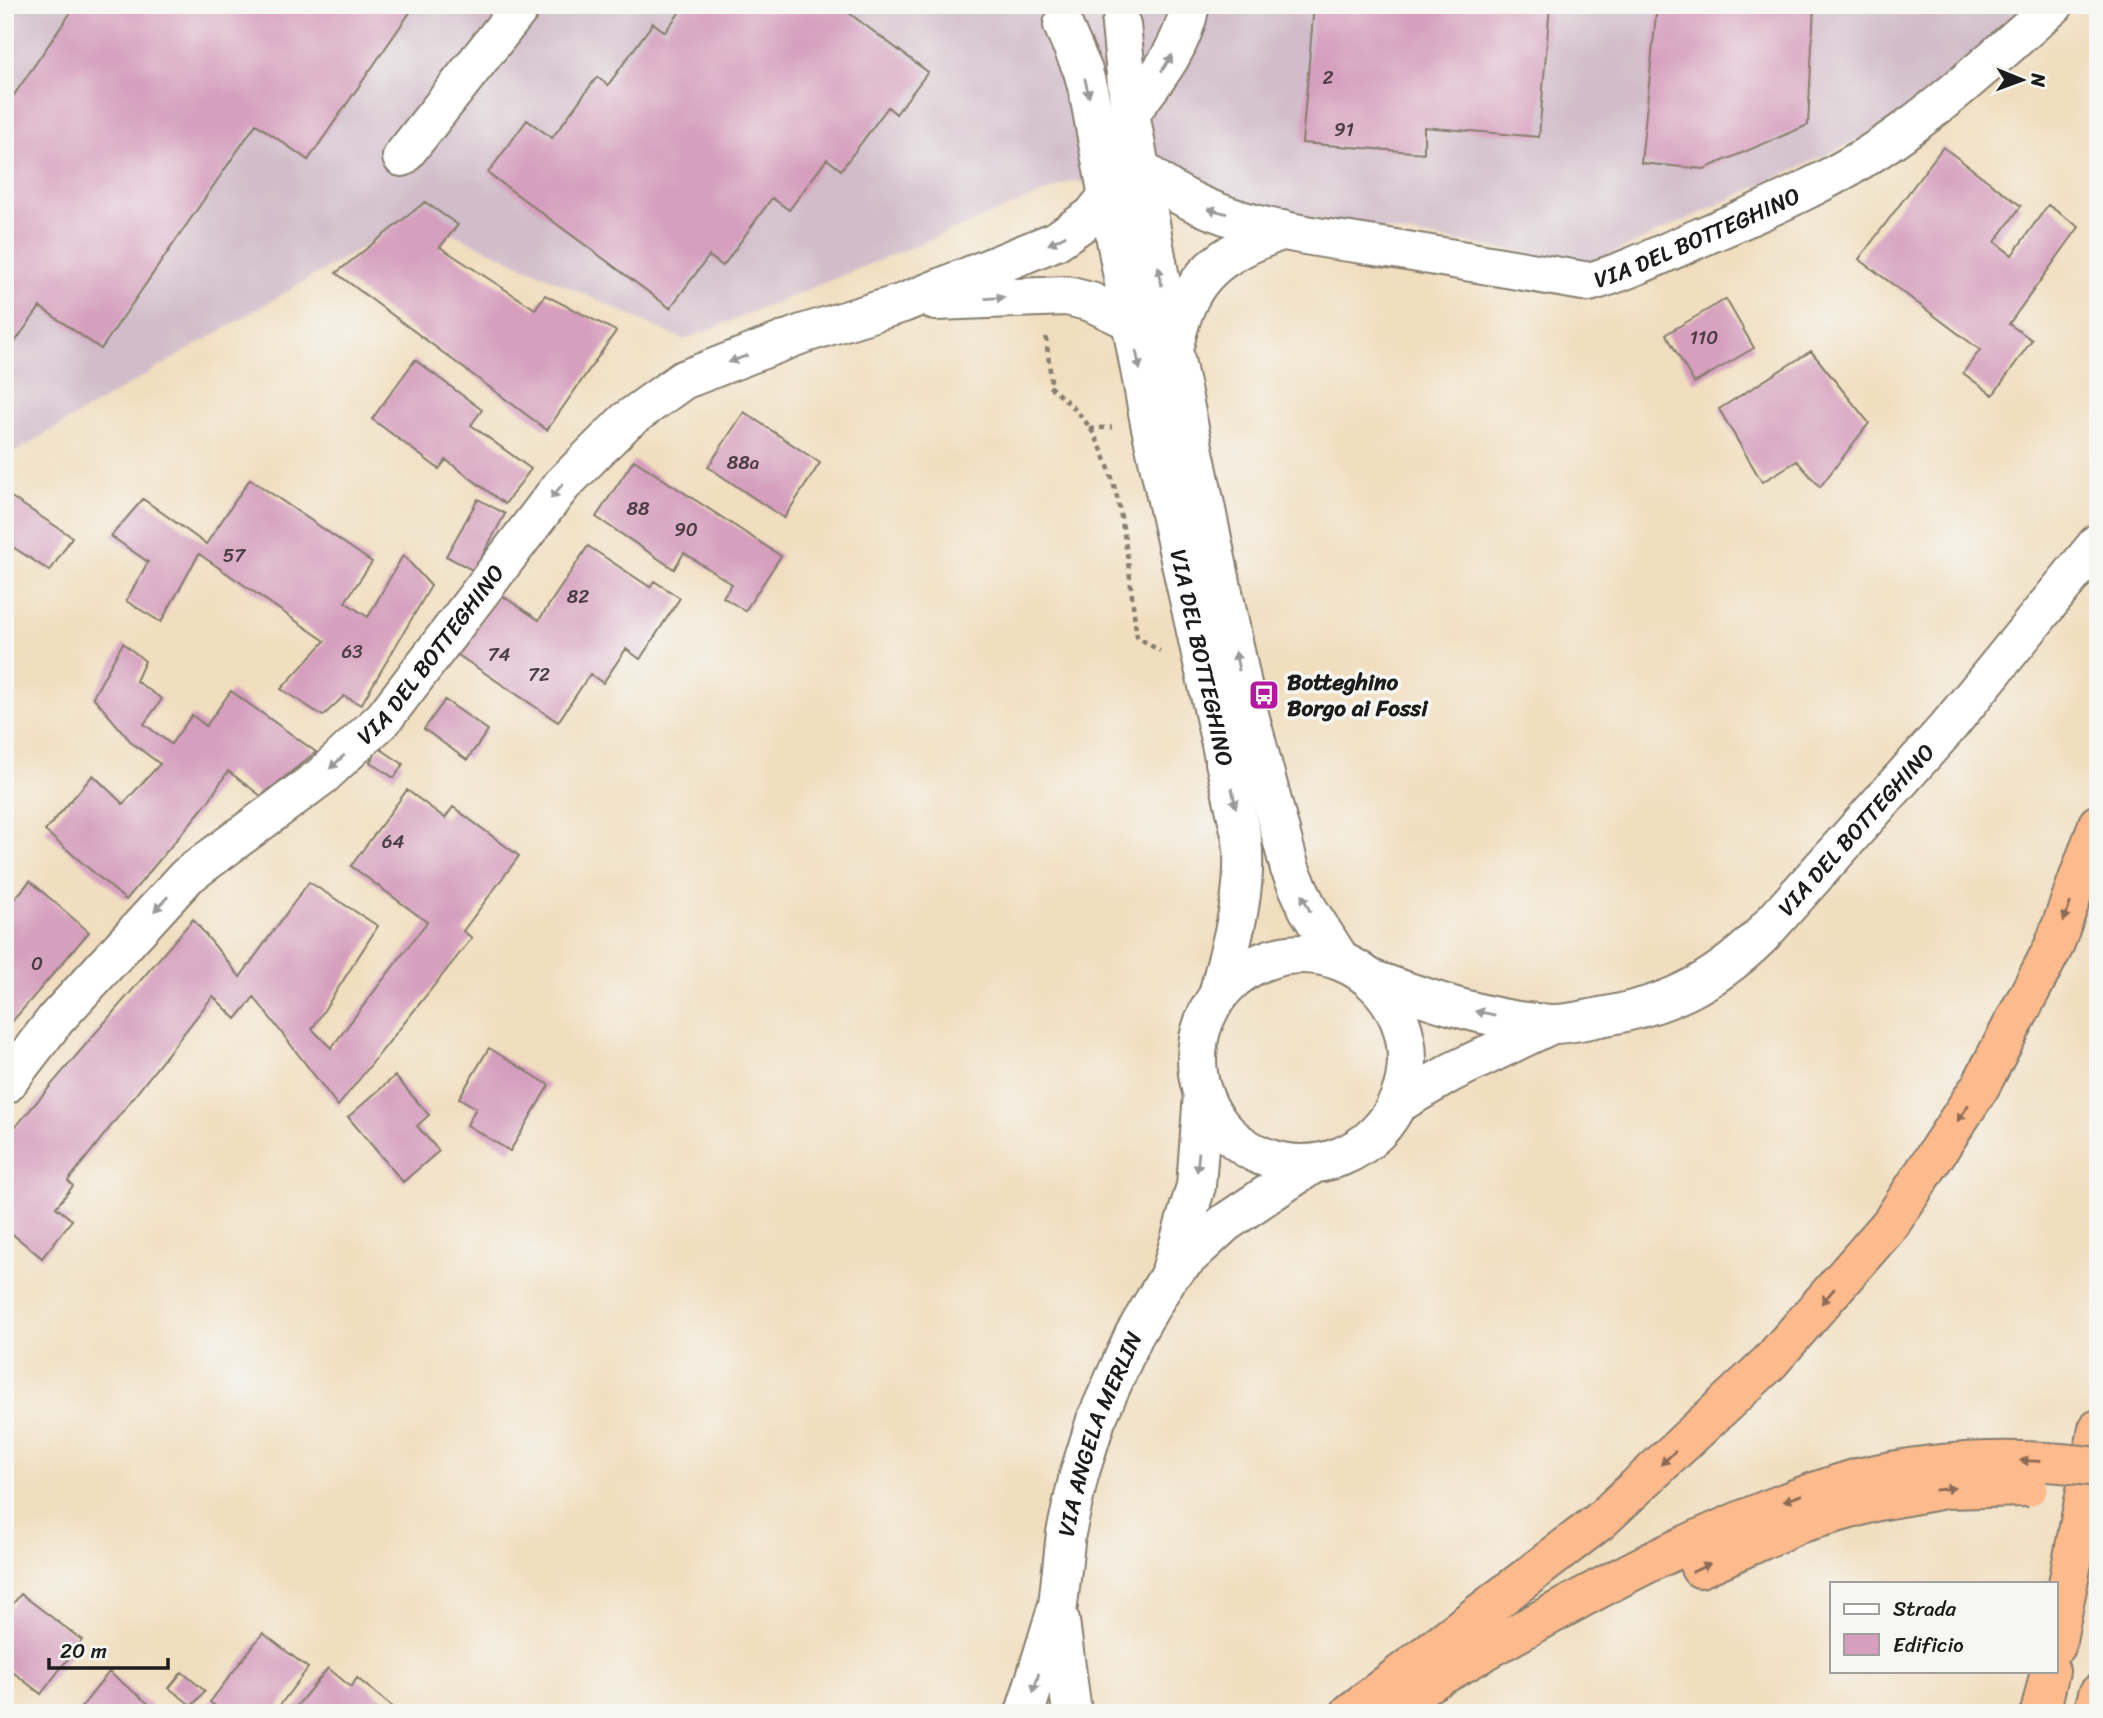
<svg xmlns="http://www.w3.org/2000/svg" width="2103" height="1718" font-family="Sriracha,sans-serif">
	<rect width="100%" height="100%" fill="#f6f6f2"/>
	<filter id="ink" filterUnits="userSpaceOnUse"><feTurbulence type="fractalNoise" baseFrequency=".0143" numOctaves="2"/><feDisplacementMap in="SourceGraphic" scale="14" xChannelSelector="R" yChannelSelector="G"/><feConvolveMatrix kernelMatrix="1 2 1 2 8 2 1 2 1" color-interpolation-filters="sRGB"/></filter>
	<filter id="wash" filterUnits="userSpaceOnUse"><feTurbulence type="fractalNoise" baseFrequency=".00686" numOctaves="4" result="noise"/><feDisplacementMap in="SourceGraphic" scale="28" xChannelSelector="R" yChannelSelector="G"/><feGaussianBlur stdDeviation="1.57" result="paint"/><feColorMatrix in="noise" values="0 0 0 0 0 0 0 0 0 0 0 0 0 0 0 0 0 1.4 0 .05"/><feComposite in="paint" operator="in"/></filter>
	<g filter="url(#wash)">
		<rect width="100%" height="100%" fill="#f1debf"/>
		<path fill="#d1bdc9" d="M 5,5 L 2034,5 L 1884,128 L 1592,263 L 1073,181 L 684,340 L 415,216 L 5,458 Z"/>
		<g id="blocks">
			<path fill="#d59fbd" d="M 76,5 L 415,5 L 308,160 L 256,124 L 101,349 L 40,307 L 5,356 L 5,108 Z
				M 685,5 L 838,5 L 928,72 L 896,114 L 888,107 L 841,170 L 827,159 L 789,210 L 772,198 L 723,266 L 709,256 L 670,308 L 488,173 L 527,120 L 552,138 L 597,77 L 608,85 L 653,23 L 665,32 Z
				M 1314,5 L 1550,5 L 1539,137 L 1424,127 L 1424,153 L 1302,143 Z
				M 1657,5 L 1814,5 L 1808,125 L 1704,169 L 1641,163 Z
				M 1943,147 L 2021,206 L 1995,242 L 2012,255 L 2048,205 L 2079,227 L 2009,324 L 2032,340 L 1993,395 L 1963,373 L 1980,350 L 1859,259 Z
				M 425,202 L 458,225 L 440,247 L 535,309 L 545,295 L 616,331 L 547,430 L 336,273 Z
				M 1726,299 L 1754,348 L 1694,383 L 1666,334 Z
				M 1811,351 L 1869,423 L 1820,487 L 1797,461 L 1762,482 L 1719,409 Z
				M 415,360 L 482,410 L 471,425 L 531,469 L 505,504 L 446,460 L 439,469 L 372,419 Z
				M 744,412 L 820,463 L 784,518 L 708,467 Z
				M 634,460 L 781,556 L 745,611 L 723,597 L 732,584 L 684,553 L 674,569 L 596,517 Z
				M 250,479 L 372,562 L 345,602 L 368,617 L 403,555 L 431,586 L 361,705 L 344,696 L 323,716 L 281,689 L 325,641 L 199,554 L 161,622 L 126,601 L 148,562 L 111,536 L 143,499 L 206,544 Z
				M 5,493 L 72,537 L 50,571 L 5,542 Z
				M 478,499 L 505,514 L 474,571 L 446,556 Z
				M 588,546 L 650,587 L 654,581 L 680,598 L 640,659 L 626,649 L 603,683 L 590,674 L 558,722 L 458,655 L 498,593 L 539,620 Z
				M 123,643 L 145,661 L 136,681 L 162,699 L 144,724 L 171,744 L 192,715 L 206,726 L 231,691 L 316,752 L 261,796 L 228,771 L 208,802 L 126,900 L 45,831 L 93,775 L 123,804 L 160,764 L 132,743 L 93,697 Z
				M 445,700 L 488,730 L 467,760 L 424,729 Z
				M 379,748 L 403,764 L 394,778 L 370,762 Z
				M 407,790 L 445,818 L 453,807 L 519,856 L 463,931 L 472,938 L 338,1106 L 254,997 L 236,1019 L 213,996 L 68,1181 L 73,1186 L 56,1207 L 72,1220 L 42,1258 L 5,1228 L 5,1139 L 193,919 L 240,977 L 309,882 L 378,926 L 312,1029 L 331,1048 L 427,922 L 351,866 Z
				M 30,881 L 89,932 L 5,1030 L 5,910 Z
				M 489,1048 L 549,1085 L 510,1151 L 467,1125 L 476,1108 L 459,1098 Z
				M 395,1076 L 429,1115 L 417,1126 L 439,1151 L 403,1182 L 348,1117 Z
				M 21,1594 L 82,1640 L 41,1694 L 5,1666 L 5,1614 Z
				M 263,1633 L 308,1668 L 274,1713 L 224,1713 L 210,1702 Z
				M 328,1668 L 351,1687 L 357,1678 L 400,1713 L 291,1713 Z
				M 109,1672 L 160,1713 L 77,1713 Z
				M 182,1672 L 205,1691 L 192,1706 L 169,1688 Z"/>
		</g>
	</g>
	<g filter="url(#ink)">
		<use href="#blocks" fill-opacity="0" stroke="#867d6e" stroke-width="2"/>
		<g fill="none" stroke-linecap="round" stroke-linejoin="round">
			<g stroke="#867d6e" stroke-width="42">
				<g id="minor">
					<path id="s1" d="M 1063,25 L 1083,71 L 1089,94 L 1150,423 L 1242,839 C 1248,892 1231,944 1218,995"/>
					<path d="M 1121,25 L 1130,113 L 1173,350 L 1245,699 L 1290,869 L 1308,909 L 1341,961"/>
					<path d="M 1130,113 C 1156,79 1182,49 1190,5"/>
					<path d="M 402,157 L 522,5"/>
					<path id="s2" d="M 1141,168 C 1209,228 1309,235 1395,249 C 1460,260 1524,271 1589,282 C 1625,272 1658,256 1692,241 C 1768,209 1847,175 1912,125 C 1962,88 2007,46 2054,5"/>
					<path d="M 936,301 L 1067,296 L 1091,302 L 1131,321"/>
					<path d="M 1175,342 C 1190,272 1220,255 1283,230"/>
					<circle cx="1302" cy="1059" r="105"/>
					<path id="s3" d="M 1371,979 C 1425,998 1495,1023 1553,1024 C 1569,1024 1585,1020 1600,1017 C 1666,1006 1712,984 1760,937 L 1947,728 L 2098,543"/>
					<path id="s4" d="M 5,1085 L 56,1019 L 187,876 L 322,776 L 384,718 L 562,485 L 626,421 L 683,380 L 802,334 L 903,303 L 1056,241 L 1092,216 L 1108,196"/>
					<path d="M 1396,1105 L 1452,1072 L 1552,1024"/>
					<path d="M 1170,1274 L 1196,1186 L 1203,1094"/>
					<path d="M 1060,1621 L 1072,1713"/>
					<path id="s5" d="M 1025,1713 L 1058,1605 L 1066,1533 L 1079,1475 L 1096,1420 L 1134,1335 L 1170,1274 L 1225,1223 L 1313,1164"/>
				</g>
			</g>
			<g stroke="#867d6e" stroke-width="42">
				<path id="highway" d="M 1700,1568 L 1798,1524 L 1878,1501
					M 2056,1645 L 2098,1429
					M 1410,1693 C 1554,1613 1699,1525 1858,1478
					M 1350,1713 L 1600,1521 L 1770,1362 L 1891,1223 L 1981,1085 L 2054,946 L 2098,824
					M 2040,1713 L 2050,1671
					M 2093,1713 L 2098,1694"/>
			</g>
			<path stroke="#867d6e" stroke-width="4.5" stroke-dasharray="5 5" stroke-linecap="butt" d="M 1046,337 L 1051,379 L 1049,386 C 1064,399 1079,411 1090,428 C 1125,483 1128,573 1137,637 L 1160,651
				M 1090,429 L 1112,427"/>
			<use href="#minor" stroke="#fff" stroke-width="38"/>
			<use href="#highway" stroke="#fcba8d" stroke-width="38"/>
			<g stroke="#867d6e" stroke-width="42" stroke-linecap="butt">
				<path id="highway-bridge" d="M 1858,1478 C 1938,1459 2016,1456 2098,1467
					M 1878,1501 L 1945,1489 L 2028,1487"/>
			</g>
			<use href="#highway-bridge" stroke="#fcba8d" stroke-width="38"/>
		</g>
		<defs><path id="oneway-solid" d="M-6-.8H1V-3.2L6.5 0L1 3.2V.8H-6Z" transform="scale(1.75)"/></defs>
		<g fill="#999">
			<use href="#oneway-solid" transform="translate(1167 63) rotate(-57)"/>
			<use href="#oneway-solid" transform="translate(1087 88) rotate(77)"/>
			<use href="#oneway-solid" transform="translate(1217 211) rotate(-166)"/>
			<use href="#oneway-solid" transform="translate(1057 240) rotate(152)"/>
			<use href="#oneway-solid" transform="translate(1160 276) rotate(-100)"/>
			<use href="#oneway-solid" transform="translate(995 298) rotate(-3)"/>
			<use href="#oneway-solid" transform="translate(738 359) rotate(159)"/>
			<use href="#oneway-solid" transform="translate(1138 360) rotate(79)"/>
			<use href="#oneway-solid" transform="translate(557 491) rotate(129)"/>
			<use href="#oneway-solid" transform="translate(1237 661) rotate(-102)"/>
			<use href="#oneway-solid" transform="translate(337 762) rotate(137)"/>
			<use href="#oneway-solid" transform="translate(1234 798) rotate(78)"/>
			<use href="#oneway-solid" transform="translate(1306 903) rotate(-115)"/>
			<use href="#oneway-solid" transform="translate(161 904) rotate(133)"/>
			<use href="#oneway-solid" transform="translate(1485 1013) rotate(-169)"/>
			<use href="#oneway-solid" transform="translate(1198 1162) rotate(95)"/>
			<use href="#oneway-solid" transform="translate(1036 1683) rotate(106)"/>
		</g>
		<g fill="#8c6b54">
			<use href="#oneway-solid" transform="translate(2067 912) rotate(110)"/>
			<use href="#oneway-solid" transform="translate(1963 1113) rotate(123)"/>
			<use href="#oneway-solid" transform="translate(1828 1296) rotate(131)"/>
			<use href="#oneway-solid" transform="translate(1668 1458) rotate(137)"/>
			<use href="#oneway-solid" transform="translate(2030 1461) rotate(-178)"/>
			<use href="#oneway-solid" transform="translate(1945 1489) rotate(-6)"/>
			<use href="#oneway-solid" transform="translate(1793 1498) rotate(160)"/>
			<use href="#oneway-solid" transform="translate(1701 1568) rotate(-25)"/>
		</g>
	</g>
	<defs>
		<g id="bus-square" transform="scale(1.575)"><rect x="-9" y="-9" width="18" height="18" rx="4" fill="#b5179e" stroke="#f6f6f2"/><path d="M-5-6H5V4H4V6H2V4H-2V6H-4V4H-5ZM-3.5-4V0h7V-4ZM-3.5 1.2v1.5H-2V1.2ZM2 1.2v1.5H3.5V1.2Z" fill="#fff"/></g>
	</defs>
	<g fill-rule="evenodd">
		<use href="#bus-square" x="1264" y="695"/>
	</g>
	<g text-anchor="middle" stroke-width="7" stroke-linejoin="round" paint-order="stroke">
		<g font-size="19" fill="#4a3d44">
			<text x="1328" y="84">2</text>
			<text x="1344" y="136">91</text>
			<text x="1704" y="344">110</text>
			<text x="743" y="469">88a</text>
			<text x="638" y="515">88</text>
			<text x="686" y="536">90</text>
			<text x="234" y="562">57</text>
			<text x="578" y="603">82</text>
			<text x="352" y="658">63</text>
			<text x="499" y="661">74</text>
			<text x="539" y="681">72</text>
			<text x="393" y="848">64</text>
			<text x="37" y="970">0</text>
		</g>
		<g font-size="23" fill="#1c1c1c" stroke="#f6f6f2">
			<text dy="8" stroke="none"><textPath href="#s2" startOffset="584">VIA DEL BOTTEGHINO</textPath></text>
			<text dy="8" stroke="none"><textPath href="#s4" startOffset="609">VIA DEL BOTTEGHINO</textPath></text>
			<text dy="8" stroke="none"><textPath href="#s1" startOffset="649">VIA DEL BOTTEGHINO</textPath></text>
			<text dy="8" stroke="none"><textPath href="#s3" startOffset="562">VIA DEL BOTTEGHINO</textPath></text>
			<text dy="8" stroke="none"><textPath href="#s5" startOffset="290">VIA ANGELA MERLIN</textPath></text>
		</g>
		<g font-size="23" font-weight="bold" fill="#1c1c1c" stroke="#f6f6f2" text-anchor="start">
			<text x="1287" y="690">Botteghino<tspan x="1287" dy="26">Borgo ai Fossi</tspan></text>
		</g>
	</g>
	<rect width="2103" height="1718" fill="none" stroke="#f6f6f2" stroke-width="28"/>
	<rect x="1830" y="1582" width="228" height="91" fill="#f6f6f2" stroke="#9f9f9c" stroke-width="2"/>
	<rect x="1844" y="1604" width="35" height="10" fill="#ffffff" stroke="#9f9f9c" stroke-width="2"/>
	<text x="1893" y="1616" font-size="21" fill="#1c1c1c">Strada</text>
	<rect x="1844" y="1634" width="35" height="21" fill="#d59fbd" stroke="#9f9f9c" stroke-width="2"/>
	<text x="1893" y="1652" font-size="21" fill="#1c1c1c">Edificio</text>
	<g transform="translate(2022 80) rotate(91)" stroke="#f6f6f2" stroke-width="5" paint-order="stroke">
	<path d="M0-5L12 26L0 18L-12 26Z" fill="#1c1c1c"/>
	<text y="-10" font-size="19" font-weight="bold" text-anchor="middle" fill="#1c1c1c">N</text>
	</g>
	<path d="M49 1658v10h119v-10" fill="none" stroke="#1c1c1c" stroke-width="3.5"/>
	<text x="60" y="1658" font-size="21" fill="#1c1c1c" stroke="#f6f6f2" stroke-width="5" paint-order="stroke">20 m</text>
</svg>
